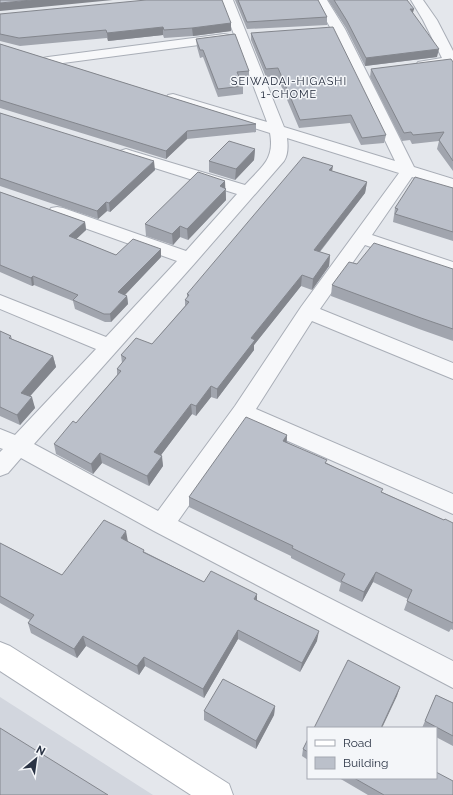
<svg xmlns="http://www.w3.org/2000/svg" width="453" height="795" font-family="Raleway,sans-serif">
	<rect width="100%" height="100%" fill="#e4e7ec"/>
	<path fill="#d2d6de" d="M 0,697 L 153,795 L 0,795 Z"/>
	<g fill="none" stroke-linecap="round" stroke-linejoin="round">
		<g stroke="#a9aeb7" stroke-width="2">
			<path id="street" d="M 221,0 L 233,0 L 284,127 L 395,161 L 331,29 L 315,0 L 327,0 L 345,29 L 414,167 L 453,179 L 453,189 L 412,177 L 372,235 L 453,262 L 453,275 L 365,245 L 320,309 L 453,363 L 453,379 L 312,321 L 256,409 L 453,494 L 453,514 L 247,423 L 178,521 L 453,661 L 453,688 L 154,531 L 21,458 L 8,473 L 0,476 L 0,452 L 3,449 L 0,448 L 0,429 L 15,435 L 96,349 L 0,309 L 0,295 L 106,337 L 177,261 L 51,216 L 48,212 L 51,208 L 57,207 L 63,208 L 186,251 L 237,194 L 120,157 L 118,154 L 120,151 L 126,149 L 132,151 L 245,185 C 261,167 275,160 270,133 L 168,101 L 166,98 L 168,95 L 173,94 L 267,122 ZM 287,138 L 399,173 L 301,307 L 235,406 L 158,511 L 34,444 L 195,263 L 284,161 C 288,155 288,145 287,138 Z
				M 411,0 L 423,0 L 437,20 L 453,51 L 453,65 L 423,69 L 418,68 L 416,65 L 418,62 L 442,58 L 423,20 Z
				M 224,34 L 229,35 L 231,38 L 229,41 L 48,65 L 43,64 L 41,61 L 43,58 L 48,57 Z"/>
		</g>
		<g stroke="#a9aeb7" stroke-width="2">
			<path id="secondary" d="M 0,642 L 10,646 L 229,784 L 233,795 L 191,795 L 0,671 Z"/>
		</g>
		<use href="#street" fill="#f7f8fa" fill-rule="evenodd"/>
		<use href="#secondary" fill="#fff" fill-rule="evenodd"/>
	</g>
	<path fill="#a1a5ae" d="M 235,0 L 318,0 L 327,17 L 327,25 L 247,29 Z
		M 328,0 L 407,0 L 413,13 L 437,57 L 365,66 L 346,28 Z
		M 0,14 L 231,23 L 231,31 L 193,36 L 164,38 L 163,35 L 108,41 L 107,38 L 20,46 L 0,41 Z
		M 251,33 L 386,135 L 384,143 L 361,145 L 350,123 L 299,128 L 277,76 L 266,77 L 251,40 Z
		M 196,39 L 249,71 L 249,78 L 240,79 L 243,86 L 243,94 L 218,97 L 203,57 L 200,58 L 197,47 Z
		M 0,44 L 256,124 L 256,132 L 187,139 L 166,159 L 0,108 Z
		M 453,62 L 453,171 L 437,149 L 439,141 L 412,144 L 410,140 L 402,141 L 370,77 L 371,69 Z
		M 0,113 L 155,170 L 110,212 L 107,211 L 98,219 L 0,186 Z
		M 255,149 L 254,160 L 235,180 L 209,172 L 209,161 Z
		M 332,171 L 367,182 L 365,193 L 320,252 L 330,255 L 329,266 L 312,290 L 301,286 L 254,345 L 254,350 L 217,399 L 211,397 L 196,416 L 192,414 L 161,455 L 163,466 L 149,486 L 102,463 L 93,474 L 56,454 L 54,444 L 76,423 L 117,375 L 117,369 L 122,363 L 121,355 L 152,344 L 185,306 L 185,300 L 187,298 L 187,294 Z
		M 225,188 L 226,189 L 226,200 L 188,240 L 180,237 L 173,245 L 146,236 L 145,224 Z
		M 453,188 L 453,241 L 393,222 L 395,208 Z
		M 0,192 L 85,222 L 86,230 L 76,239 L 116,255 L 161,257 L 125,295 L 127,296 L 128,304 L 111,322 L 105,322 L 75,309 L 73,301 L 34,285 L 32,286 L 0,272 Z
		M 357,264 L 453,269 L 453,341 L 419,329 L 331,296 L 332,285 Z
		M 0,331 L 11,336 L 12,339 L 53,356 L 56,367 L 30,396 L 35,408 L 20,425 L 0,416 Z
		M 287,435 L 287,442 L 327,463 L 382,492 L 444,520 L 453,523 L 453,630 L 451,629 L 449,632 L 404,610 L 408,599 L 373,582 L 362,602 L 339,591 L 341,583 L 291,558 L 291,556 L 189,507 L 189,497 Z
		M 127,541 L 145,552 L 204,582 L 257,600 L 317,641 L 300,672 L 238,639 L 204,698 L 145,666 L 139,675 L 86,646 L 77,658 L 31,633 L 28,623 L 30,620 L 0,603 L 0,543 L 62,575 Z
		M 436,695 L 453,703 L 453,746 L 436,737 L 436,728 L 422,728 Z
		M 275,706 L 274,715 L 256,749 L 204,720 L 204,711 Z
		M 308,739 L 308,760 L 302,756 L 303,749 Z
		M 339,778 L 436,778 L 453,795 L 368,795 Z"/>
	<path fill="#83868d" d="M 32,0 L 113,0 L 0,11 L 0,3 Z
		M 410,9 L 414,9 L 412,16 Z
		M 231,23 L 231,31 L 193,36 L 192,28 Z
		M 163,27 L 163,35 L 108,41 L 107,33 Z
		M 439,49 L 437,57 L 365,66 L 366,58 Z
		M 187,131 L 187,139 L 166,159 L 166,151 Z
		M 255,149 L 254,160 L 235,180 L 236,169 Z
		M 154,161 L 155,170 L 110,212 L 109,203 Z
		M 333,166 L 331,177 L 329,170 Z
		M 225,181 L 226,200 L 188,240 L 187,229 L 220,186 Z
		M 367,182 L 365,193 L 313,260 L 314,250 Z
		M 106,202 L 107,211 L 98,219 L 97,211 Z
		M 85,222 L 86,230 L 70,245 L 69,236 Z
		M 180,226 L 180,237 L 173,245 L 172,234 Z
		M 161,249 L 161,257 L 119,301 L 118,292 Z
		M 330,255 L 329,266 L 312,290 L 313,279 Z
		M 302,275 L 301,286 L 254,345 L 254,350 L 217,399 L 217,389 L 251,338 Z
		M 33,276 L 34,285 L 32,286 L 31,278 Z
		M 127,296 L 128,304 L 111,322 L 110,314 Z
		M 53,356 L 56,367 L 24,403 L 21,393 Z
		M 211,386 L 211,397 L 196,416 L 196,406 Z
		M 32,397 L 35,408 L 20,425 L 17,415 Z
		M 191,404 L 192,414 L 155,463 L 154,452 Z
		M 287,435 L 286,446 L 283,441 Z
		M 100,453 L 102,463 L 93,474 L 91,464 Z
		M 162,456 L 163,466 L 149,486 L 147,476 Z
		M 126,531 L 128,542 L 121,538 Z
		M 376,572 L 373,582 L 362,602 L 364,592 Z
		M 257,594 L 257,604 L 254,599 Z
		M 238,630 L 238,639 L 204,698 L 203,689 Z
		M 319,631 L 317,641 L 300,672 L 302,663 Z
		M 83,636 L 86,646 L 77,658 L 74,649 Z
		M 144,657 L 145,666 L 139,675 L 137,666 Z
		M 400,687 L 397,696 L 382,728 L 381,728 Z
		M 275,706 L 274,715 L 256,749 L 256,741 Z"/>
	<path fill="#bbc0ca" stroke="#83868d" d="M 0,0 L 32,0 L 0,3 Z
		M 146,0 L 222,0 L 231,23 L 192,28 L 164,30 L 163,27 L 107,33 L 106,30 L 19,38 L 0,34 L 0,14 Z
		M 238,0 L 318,0 L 327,17 L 247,22 Z
		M 334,0 L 407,0 L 414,9 L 410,9 L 439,49 L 366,58 L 347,21 Z
		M 333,27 L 386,135 L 362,138 L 351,115 L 300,120 L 278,68 L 266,69 L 251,33 Z
		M 235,34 L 249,71 L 237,72 L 243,86 L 218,89 L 203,50 L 200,50 L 196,39 Z
		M 0,44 L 256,124 L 187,131 L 166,151 L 0,100 Z
		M 451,59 L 453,62 L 453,161 L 439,140 L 444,132 L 413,135 L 411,132 L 404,133 L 371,69 Z
		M 0,113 L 154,161 L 109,203 L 106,202 L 97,211 L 0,178 Z
		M 229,141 L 255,149 L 236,169 L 209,161 Z
		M 303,157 L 333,166 L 329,170 L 367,182 L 314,250 L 330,255 L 313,279 L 302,275 L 251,338 L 255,340 L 217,389 L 211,386 L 196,406 L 191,404 L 154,452 L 162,456 L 147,476 L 100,453 L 91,464 L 54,444 L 73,421 L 76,423 L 121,371 L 117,369 L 126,358 L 121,355 L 136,338 L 152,344 L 189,302 L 185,300 L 189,295 L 187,294 Z
		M 198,172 L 225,181 L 220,186 L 226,189 L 187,229 L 180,226 L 172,234 L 145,224 Z
		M 415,177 L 453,188 L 453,232 L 395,214 L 398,209 L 395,208 Z
		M 0,192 L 85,222 L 69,236 L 116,255 L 133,239 L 161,249 L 118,292 L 127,296 L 110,314 L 104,314 L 73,300 L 78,295 L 33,276 L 31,278 L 0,265 Z
		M 374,243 L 453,269 L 453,329 L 421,318 L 332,285 L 349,262 L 357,264 Z
		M 0,331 L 11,336 L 9,338 L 53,356 L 21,393 L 32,397 L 17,415 L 0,407 Z
		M 246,417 L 287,435 L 283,441 L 327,460 L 325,463 L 383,489 L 381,492 L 444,520 L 445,519 L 453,523 L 453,623 L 407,601 L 412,590 L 376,572 L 364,592 L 341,581 L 345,574 L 292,548 L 293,546 L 189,497 Z
		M 104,520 L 126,531 L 121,538 L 144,550 L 143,552 L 204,582 L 211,571 L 257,594 L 254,599 L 319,631 L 302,663 L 238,630 L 203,689 L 144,657 L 137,666 L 83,636 L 74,649 L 28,623 L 34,615 L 0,596 L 0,543 L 62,575 Z
		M 348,660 L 400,687 L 381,728 L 314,728 Z
		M 223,679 L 275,706 L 256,741 L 204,711 Z
		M 436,695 L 453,703 L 453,736 L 425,721 Z
		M 0,728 L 108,795 L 0,795 Z
		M 308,739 L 308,752 L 303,749 Z
		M 436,772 L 453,781 L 453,795 L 384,795 L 354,778 L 436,778 Z"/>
	<g text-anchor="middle" stroke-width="3" stroke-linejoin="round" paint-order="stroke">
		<g font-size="11" letter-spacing="1" fill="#1d2536" stroke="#f4f6f9">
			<text x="289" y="85">SEIWADAI-HIGASHI<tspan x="289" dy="13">1-CHOME</tspan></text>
		</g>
	</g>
	<rect x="307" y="727" width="130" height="52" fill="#f4f6f9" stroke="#a4a8b1"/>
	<rect x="315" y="740" width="20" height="6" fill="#ffffff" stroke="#a4a8b1"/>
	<text x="343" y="747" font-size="12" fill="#2b3445">Road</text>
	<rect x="315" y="757" width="20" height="12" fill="#bbc0ca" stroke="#a4a8b1"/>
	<text x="343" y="767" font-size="12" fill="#2b3445">Building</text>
	<g transform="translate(36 759) rotate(29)" stroke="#f4f6f9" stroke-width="3" paint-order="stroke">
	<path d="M0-3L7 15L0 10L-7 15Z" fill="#2b3445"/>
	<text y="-6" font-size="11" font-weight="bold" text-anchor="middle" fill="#2b3445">N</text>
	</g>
</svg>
